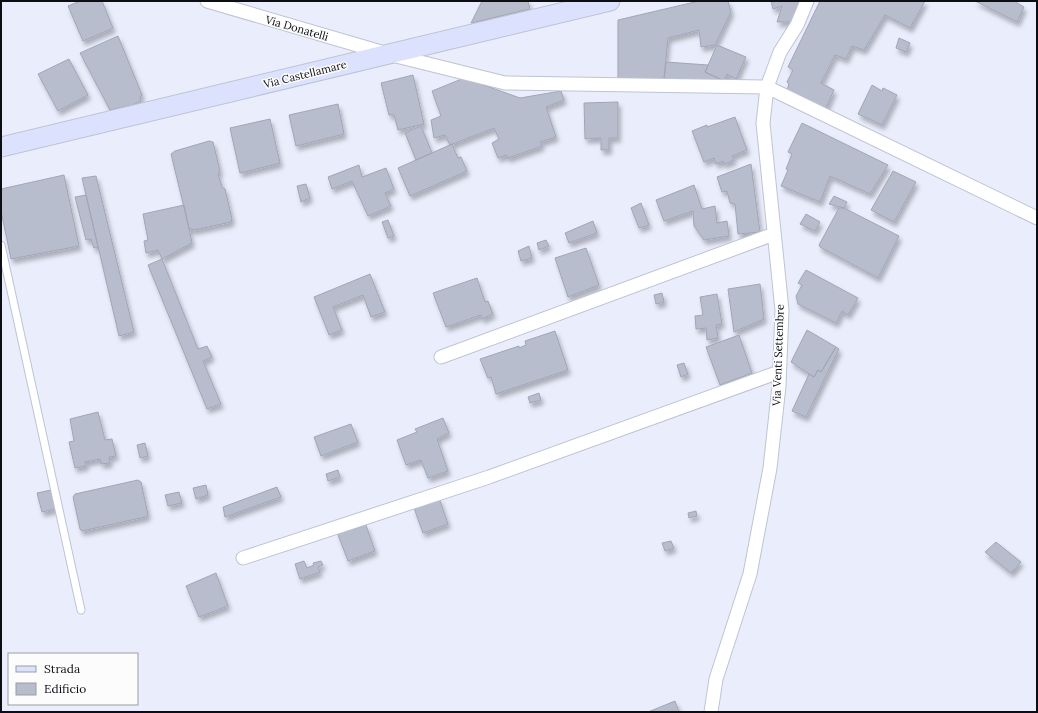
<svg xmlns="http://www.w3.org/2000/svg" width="1038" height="713" font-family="Lora,serif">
	<defs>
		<filter id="shadow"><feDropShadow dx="2.5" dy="4.5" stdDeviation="2" flood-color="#0004"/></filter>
	</defs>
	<rect width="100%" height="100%" fill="#eaeefc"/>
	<path fill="#b8bdcd" stroke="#a1a5b6" filter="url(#shadow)" d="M 80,1 L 102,1 L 113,28 L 83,41 L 68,6 Z
		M 482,1 L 528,1 L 530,9 L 471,23 Z
		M 699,1 L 728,1 L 731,12 L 715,45 L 701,47 L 699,30 L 668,38 L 664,79 L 618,78 L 618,20 Z
		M 771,1 L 800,1 L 793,22 L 777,22 L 782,6 L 773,9 Z
		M 820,1 L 925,1 L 910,28 L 885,15 L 864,50 L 852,46 L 846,59 L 835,55 L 821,83 L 834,90 L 825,110 L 787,90 L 789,84 L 787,82 L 793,70 L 788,67 Z
		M 975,1 L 1014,1 L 1024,7 L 1017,22 Z
		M 118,36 L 142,95 L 140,97 L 141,101 L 133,105 L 110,110 L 80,53 Z
		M 899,38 L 910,43 L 906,52 L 896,48 Z
		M 717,45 L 746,57 L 736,79 L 727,74 L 724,81 L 705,72 Z
		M 69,59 L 88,95 L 58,111 L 38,74 Z
		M 666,62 L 708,65 L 705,72 L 724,81 L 723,84 L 664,79 Z
		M 413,75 L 424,124 L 398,130 L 394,115 L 389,115 L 381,83 Z
		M 464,78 L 520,98 L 561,91 L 564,100 L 546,107 L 556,137 L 540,142 L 542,146 L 508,158 L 506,155 L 498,158 L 492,143 L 499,139 L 494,128 L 450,145 L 445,135 L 434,138 L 431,120 L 441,116 L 432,91 Z
		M 872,85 L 882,91 L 883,88 L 897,95 L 882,125 L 858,114 Z
		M 618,102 L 618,138 L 609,138 L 609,150 L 601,150 L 601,138 L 585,139 L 584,103 Z
		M 338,104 L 344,134 L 296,146 L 289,115 Z
		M 735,117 L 747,150 L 732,156 L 734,160 L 724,164 L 723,161 L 716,164 L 714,158 L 704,162 L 692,131 L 707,125 L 707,127 Z
		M 270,119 L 280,163 L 240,173 L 230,128 Z
		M 802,123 L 888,165 L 870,194 L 830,176 L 820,202 L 781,186 L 788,170 L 786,169 L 792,154 L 788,152 Z
		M 421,126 L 432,153 L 416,160 L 405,133 Z
		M 209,141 L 213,142 L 220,171 L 218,174 L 222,187 L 225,189 L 232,219 L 231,222 L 194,230 L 189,228 L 171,154 L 175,151 Z
		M 452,144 L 458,158 L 461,157 L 467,171 L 410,196 L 398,168 Z
		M 751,164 L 760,232 L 738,234 L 735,204 L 730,203 L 727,191 L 722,192 L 717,177 Z
		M 359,165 L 362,177 L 386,168 L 394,189 L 385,193 L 391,206 L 368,216 L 352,181 L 332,189 L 328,177 Z
		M 893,171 L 916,182 L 894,222 L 871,210 Z
		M 64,175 L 79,246 L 11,259 L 1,211 L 1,189 Z
		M 96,176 L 134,332 L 119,336 L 82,178 Z
		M 306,184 L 310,198 L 301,202 L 297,186 Z
		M 694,185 L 702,209 L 715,206 L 717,223 L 727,221 L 729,236 L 704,240 L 694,226 L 693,211 L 664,221 L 656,200 Z
		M 86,195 L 98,247 L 94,248 L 91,239 L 86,240 L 75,197 Z
		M 834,196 L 847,202 L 844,208 L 829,204 Z
		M 641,203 L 649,225 L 639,228 L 631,208 Z
		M 184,205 L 192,243 L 162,259 L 158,250 L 146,253 L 144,241 L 148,240 L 143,214 Z
		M 839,208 L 844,208 L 899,236 L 878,278 L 820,247 L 819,245 Z
		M 806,214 L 820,222 L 815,231 L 800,224 Z
		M 388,220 L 394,236 L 388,238 L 382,222 Z
		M 593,221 L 597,233 L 569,243 L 565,233 Z
		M 546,240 L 549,246 L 539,250 L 537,243 Z
		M 529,246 L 532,258 L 521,261 L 518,251 Z
		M 586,248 L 599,285 L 568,297 L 555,258 Z
		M 162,259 L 198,349 L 207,346 L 212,357 L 203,361 L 221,404 L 207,409 L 148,265 Z
		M 806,270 L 858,298 L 848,315 L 842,311 L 836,323 L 798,304 L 796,296 L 802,285 L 798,283 Z
		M 370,274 L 385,312 L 371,317 L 363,295 L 333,307 L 342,330 L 329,335 L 314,297 Z
		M 477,278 L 485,302 L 488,301 L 493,314 L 482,319 L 481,315 L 446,327 L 433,293 Z
		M 760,284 L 764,319 L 734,332 L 728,289 Z
		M 662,293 L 664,302 L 656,304 L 654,295 Z
		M 717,294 L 722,324 L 716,325 L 718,338 L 707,340 L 706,328 L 696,329 L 695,316 L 703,315 L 700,297 Z
		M 807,330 L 836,347 L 821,372 L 818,370 L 814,377 L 791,362 Z
		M 555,331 L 568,370 L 496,394 L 491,377 L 488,378 L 480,359 L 519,346 L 519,348 L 526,345 L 525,341 Z
		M 739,335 L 752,373 L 720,385 L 706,347 Z
		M 836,347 L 839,349 L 806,417 L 792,411 L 809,374 L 814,377 L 818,370 L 821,372 Z
		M 684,363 L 688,374 L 681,377 L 677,365 Z
		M 539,393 L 541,400 L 530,403 L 528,397 Z
		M 98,412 L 105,440 L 112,439 L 116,456 L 109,457 L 110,463 L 101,464 L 100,459 L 85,462 L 86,466 L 75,468 L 69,442 L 74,441 L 70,419 Z
		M 443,418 L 449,433 L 437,439 L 448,471 L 428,478 L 421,460 L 406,465 L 397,440 L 417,432 L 415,429 Z
		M 351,424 L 358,442 L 321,456 L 314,437 Z
		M 145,443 L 148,456 L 140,458 L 137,445 Z
		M 338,470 L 340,477 L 328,481 L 326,474 Z
		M 138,480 L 141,482 L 148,515 L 145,517 L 82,531 L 80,529 L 73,497 L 75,494 Z
		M 206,485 L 208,495 L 196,499 L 193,488 Z
		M 277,487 L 281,497 L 225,517 L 223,507 Z
		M 51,490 L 55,509 L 42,512 L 37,493 Z
		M 179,492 L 182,503 L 168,506 L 165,495 Z
		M 439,498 L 448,524 L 423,533 L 414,508 Z
		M 696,511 L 697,516 L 689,518 L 688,513 Z
		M 366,525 L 375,551 L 348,561 L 337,532 L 353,527 L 354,529 Z
		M 671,541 L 674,548 L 665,551 L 662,543 Z
		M 996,542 L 1021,562 L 1011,573 L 985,552 Z
		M 304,561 L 307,568 L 314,565 L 313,563 L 321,561 L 323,565 L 318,567 L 320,572 L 300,579 L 295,564 Z
		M 216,573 L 228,606 L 199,617 L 186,586 Z
		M 675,701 L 679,712 L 648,712 Z"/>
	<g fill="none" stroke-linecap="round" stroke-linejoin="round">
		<g stroke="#bec3d3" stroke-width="9">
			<path id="service" d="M 1,245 L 81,610"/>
		</g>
		<g stroke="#bec3d3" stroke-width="15">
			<path id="minor" d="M 207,1 L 388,54 L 505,83 L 767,87 L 1037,218
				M 441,357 L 774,234
				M 243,558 L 489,477 L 779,372
				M 711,712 L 716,679 L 750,574 L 770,468 L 779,386 L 782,310 L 763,123 L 767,87 L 780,52 L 797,25 L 807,1"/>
		</g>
		<g stroke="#bec3d3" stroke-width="21">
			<path id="secondary" d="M 1,147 L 610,1"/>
		</g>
		<use href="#service" stroke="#fff" stroke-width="7"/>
		<use href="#minor" stroke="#fff" stroke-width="13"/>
		<use href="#secondary" stroke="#dce2fe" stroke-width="19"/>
	</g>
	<g text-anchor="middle" stroke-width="3" stroke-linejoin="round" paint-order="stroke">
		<g font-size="11" fill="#0d0e14" stroke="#fcfcfc">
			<text transform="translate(297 28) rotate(16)" y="4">Via Donatelli</text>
			<text transform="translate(305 74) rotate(-14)" y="4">Via Castellamare</text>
			<text transform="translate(778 355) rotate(-88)" y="4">Via Venti Settembre</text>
		</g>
	</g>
	<rect width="1038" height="713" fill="none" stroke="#0d0e14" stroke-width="4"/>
	<rect x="8" y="653" width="130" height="52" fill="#fcfcfc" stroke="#9c9d9f"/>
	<rect x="16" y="666" width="20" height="6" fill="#dce2fe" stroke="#9c9d9f"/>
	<text x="44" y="673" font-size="12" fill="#0d0e14">Strada</text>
	<rect x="16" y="683" width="20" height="12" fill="#b8bdcd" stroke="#9c9d9f"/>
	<text x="44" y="693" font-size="12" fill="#0d0e14">Edificio</text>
</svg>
